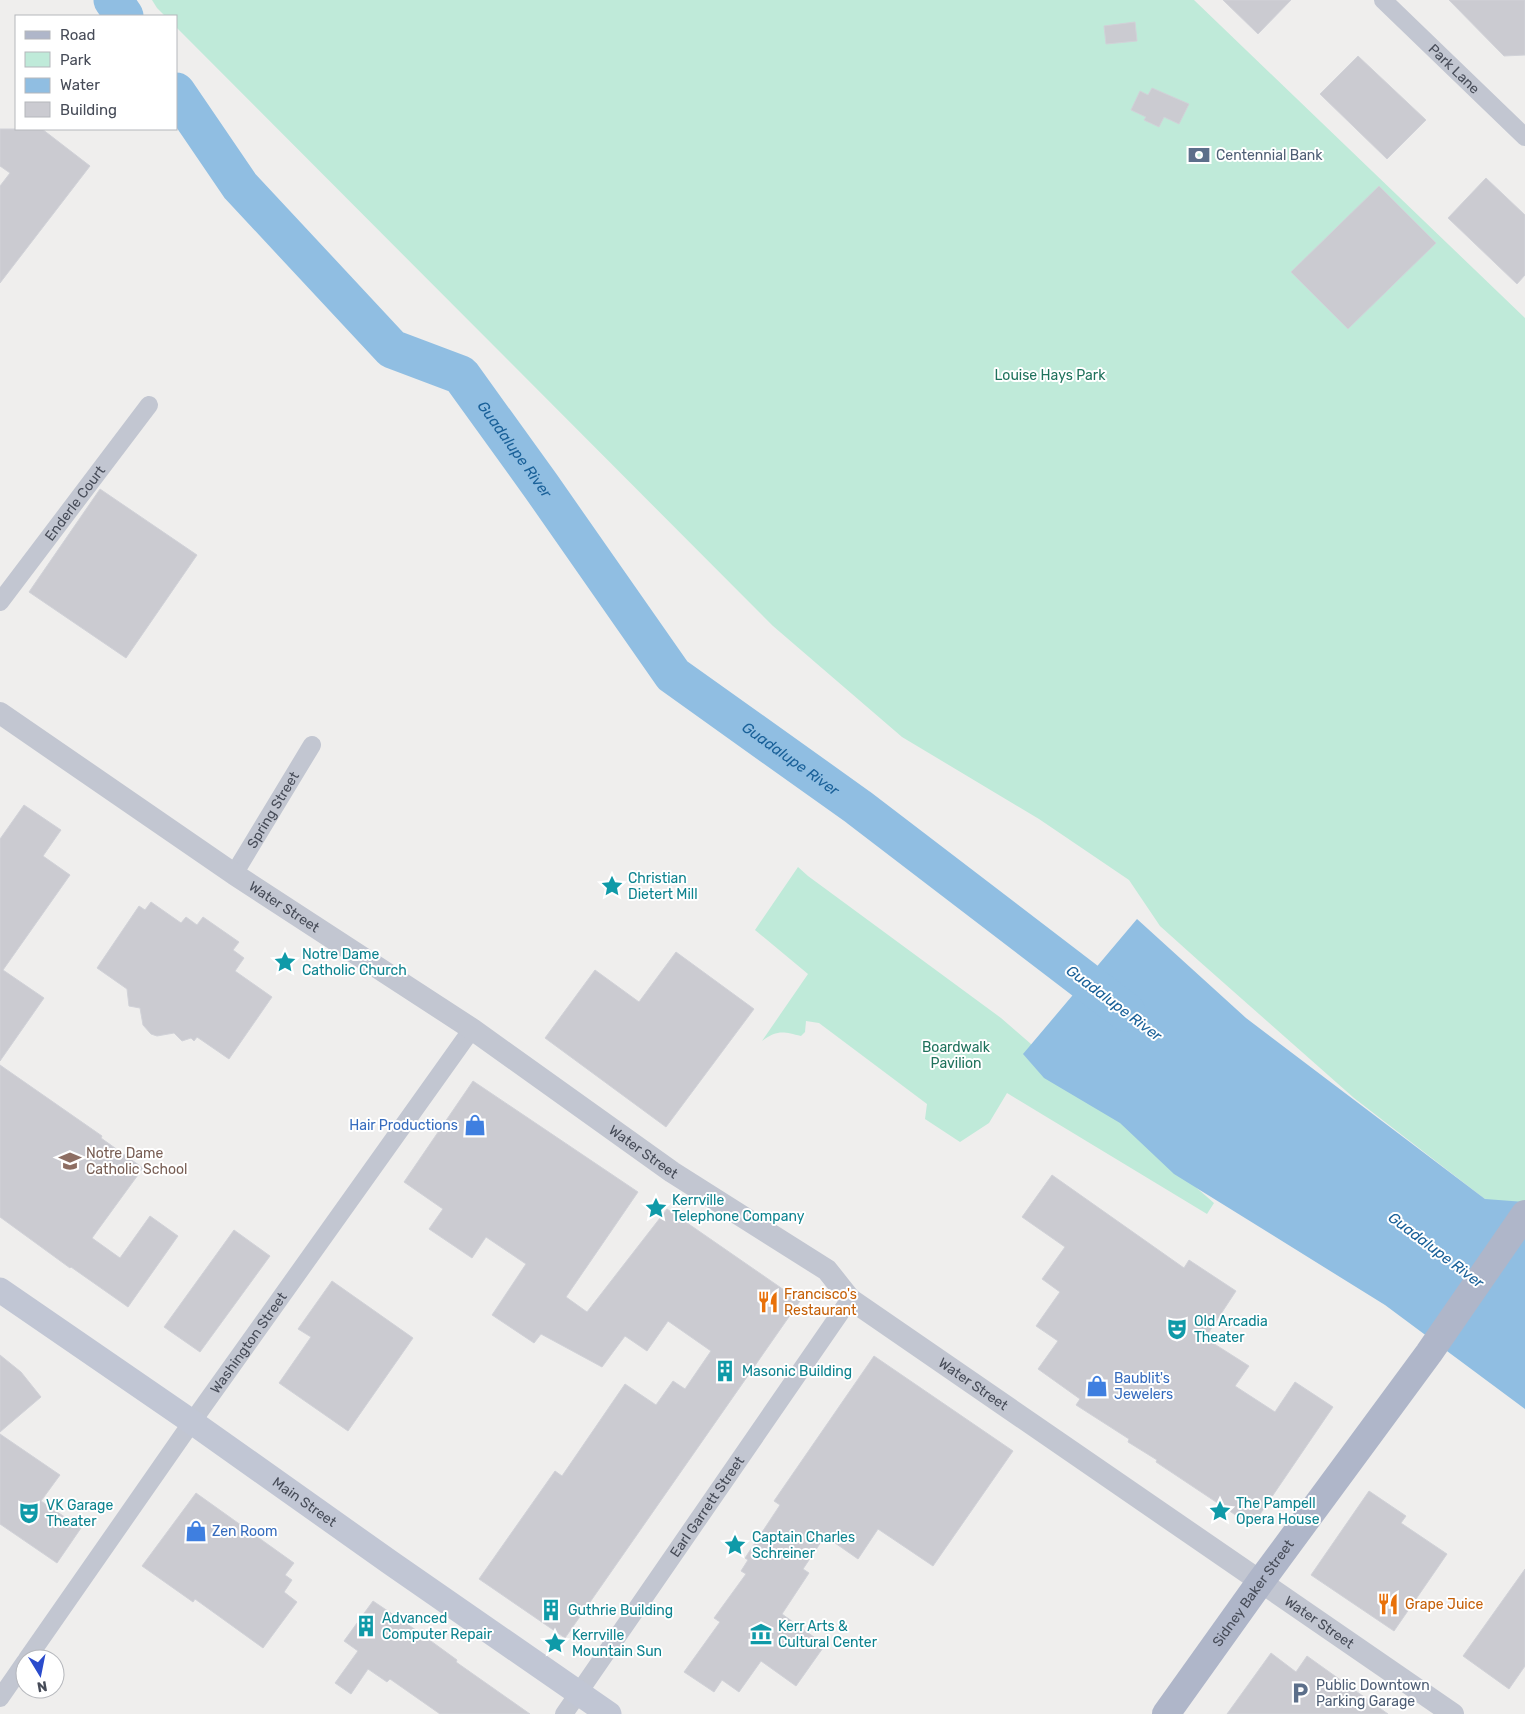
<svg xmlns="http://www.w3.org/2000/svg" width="1525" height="1714" font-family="Rubik,sans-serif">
	<rect width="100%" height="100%" fill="#efeeed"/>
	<path fill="#bfead9" d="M 152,0 L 1194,0 L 1525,318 L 1525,1230 L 1354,1098 L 1199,961 L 1160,926 L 1129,880 L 1039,819 L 902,737 L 773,626 L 176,27 L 176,16 L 165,16 L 157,8 Z
		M 798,867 L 808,876 L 1001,1018 L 1214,1203 L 1207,1214 L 1007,1093 L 989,1123 L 960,1142 L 925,1119 L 927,1104 L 819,1023 L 806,1021 L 805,1032 L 801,1036 C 784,1032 778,1029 762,1041 L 808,974 L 755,930 Z"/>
	<path fill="#90bee2" d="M 1137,919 L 1246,1018 L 1485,1199 L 1525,1202 L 1525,1409 L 1385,1305 L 1174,1174 L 1120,1123 L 1044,1078 L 1023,1054 Z"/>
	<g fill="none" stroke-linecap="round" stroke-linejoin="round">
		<g stroke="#90bee2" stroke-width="39">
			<path d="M 113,0 L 124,16"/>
			<path id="s1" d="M 176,92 L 240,186 L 392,349 L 461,375 L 541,486 L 673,675 L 858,807 L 1126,1012"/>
		</g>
	</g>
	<path fill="#cbcbd1" stroke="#d1d2d8" d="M 1223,0 L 1291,0 L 1258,34 Z
		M 1449,0 L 1525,0 L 1525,55 L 1504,56 Z
		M 1135,22 L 1137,41 L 1106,44 L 1104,26 Z
		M 1358,56 L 1426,120 L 1387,159 L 1320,94 Z
		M 1152,88 L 1189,104 L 1179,124 L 1164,117 L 1159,127 L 1144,120 L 1146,117 L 1131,110 L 1140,91 L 1148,95 Z
		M 0,129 L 42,129 L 90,166 L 0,283 L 0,186 L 10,173 L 0,166 Z
		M 1486,178 L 1525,215 L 1525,275 L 1517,284 L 1448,218 Z
		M 1379,186 L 1436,243 L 1348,329 L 1291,272 Z
		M 100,489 L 197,555 L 126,658 L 29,592 Z
		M 24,805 L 61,830 L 43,856 L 70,875 L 3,970 L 44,998 L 0,1061 L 0,839 Z
		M 151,902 L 181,923 L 186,917 L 197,925 L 203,917 L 239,942 L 233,950 L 244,958 L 235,971 L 272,997 L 229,1059 L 197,1037 L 194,1041 L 191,1038 L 182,1041 L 174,1033 L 157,1036 L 151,1034 L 143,1025 L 140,1008 L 129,1006 L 127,989 L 97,968 L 139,906 L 145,910 Z
		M 676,952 L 754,1009 L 666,1127 L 545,1038 L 595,970 L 639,1002 Z
		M 0,1065 L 102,1136 L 101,1138 L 143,1168 L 92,1238 L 120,1258 L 150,1216 L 178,1236 L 128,1307 L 71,1267 L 70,1268 L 0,1217 Z
		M 473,1081 L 638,1192 L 566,1297 L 587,1312 L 667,1209 L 800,1301 L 565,1638 L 479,1579 L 555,1471 L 562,1476 L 625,1384 L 656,1405 L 673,1381 L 685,1389 L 711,1351 L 668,1321 L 647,1351 L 625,1336 L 602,1367 L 541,1334 L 534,1343 L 492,1315 L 526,1264 L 486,1237 L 472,1258 L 429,1229 L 443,1209 L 404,1182 Z
		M 1052,1175 L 1184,1268 L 1189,1260 L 1236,1291 L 1205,1338 L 1249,1366 L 1235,1386 L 1275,1412 L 1295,1382 L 1333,1407 L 1252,1526 L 1156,1462 L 1157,1460 L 1128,1442 L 1129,1439 L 1076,1405 L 1080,1399 L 1038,1369 L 1058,1341 L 1036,1326 L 1060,1292 L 1042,1279 L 1065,1247 L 1022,1217 Z
		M 234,1230 L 270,1256 L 200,1352 L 164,1327 Z
		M 332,1281 L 413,1338 L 348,1431 L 279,1383 L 311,1337 L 298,1329 Z
		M 0,1355 L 21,1372 L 41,1397 L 0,1432 Z
		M 874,1356 L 1013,1451 L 933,1566 L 878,1529 L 858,1559 L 825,1536 L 803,1569 L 809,1573 L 782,1614 L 825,1645 L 796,1686 L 761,1661 L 739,1692 L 722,1680 L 714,1692 L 684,1672 L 720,1622 L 714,1618 L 746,1574 L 741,1571 L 748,1560 L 745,1558 L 780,1505 L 774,1501 Z
		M 0,1434 L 60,1475 L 41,1501 L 81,1528 L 57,1563 L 0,1524 Z
		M 1369,1491 L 1406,1516 L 1401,1523 L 1447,1554 L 1394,1631 L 1311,1575 Z
		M 196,1493 L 294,1563 L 285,1575 L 292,1580 L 284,1592 L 297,1602 L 263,1648 L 195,1599 L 193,1602 L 142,1566 Z
		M 1525,1569 L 1525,1666 L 1509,1689 L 1463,1656 Z
		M 373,1601 L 413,1628 L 457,1660 L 456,1662 L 530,1714 L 440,1714 L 390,1679 L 387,1682 L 368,1669 L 351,1694 L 335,1683 L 358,1651 L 344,1641 Z
		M 1271,1653 L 1296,1672 L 1307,1656 L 1388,1714 L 1227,1714 Z"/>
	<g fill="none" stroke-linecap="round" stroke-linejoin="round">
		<g stroke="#c2c6d1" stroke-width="18">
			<path id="s2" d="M 1383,0 L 1525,137"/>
			<path id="s3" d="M 0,602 L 149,405"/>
			<path id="s4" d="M 234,874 L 312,745"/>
			<path id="s5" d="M 27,1659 L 192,1422 L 472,1029"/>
			<path d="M 0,1698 L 25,1662"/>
			<path id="s6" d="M 564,1714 L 850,1299"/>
		</g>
		<path stroke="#c2c6d1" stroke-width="22" id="s7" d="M 0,713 L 234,874 L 472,1029 L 672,1172 L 827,1270 L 850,1299 L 1453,1714"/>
		<path stroke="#c1c6d4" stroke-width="25" id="s8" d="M 0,1290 L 192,1422 L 391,1563 L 609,1714"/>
		<path stroke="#afb6c9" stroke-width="28" id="s9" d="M 1166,1714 L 1261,1581 L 1429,1353 L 1525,1214"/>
	</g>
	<defs>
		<g id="bank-bare" transform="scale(1.725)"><path d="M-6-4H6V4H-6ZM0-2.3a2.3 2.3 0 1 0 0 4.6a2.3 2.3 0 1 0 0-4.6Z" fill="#5c6f8a" stroke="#fff" stroke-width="2.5" paint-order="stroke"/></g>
		<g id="sight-bare" transform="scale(1.725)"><path d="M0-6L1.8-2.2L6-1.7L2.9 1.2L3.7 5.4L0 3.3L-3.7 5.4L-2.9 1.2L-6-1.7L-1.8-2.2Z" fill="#0f9aa8" stroke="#fff" stroke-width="2.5" paint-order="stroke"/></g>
		<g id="shop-bare" transform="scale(1.725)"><path d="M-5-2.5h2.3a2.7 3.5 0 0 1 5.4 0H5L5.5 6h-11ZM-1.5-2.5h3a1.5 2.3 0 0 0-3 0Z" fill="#3f7fe0" stroke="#fff" stroke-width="2.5" paint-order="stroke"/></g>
		<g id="school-bare" transform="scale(1.725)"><path d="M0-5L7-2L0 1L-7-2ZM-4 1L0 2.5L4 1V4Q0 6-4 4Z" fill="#8d6e63" stroke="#fff" stroke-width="2.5" paint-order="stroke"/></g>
		<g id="restaurant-bare" transform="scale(1.725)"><path d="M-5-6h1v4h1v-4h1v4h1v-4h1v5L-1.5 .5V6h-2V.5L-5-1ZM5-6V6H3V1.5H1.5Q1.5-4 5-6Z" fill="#e8710a" stroke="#fff" stroke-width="2.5" paint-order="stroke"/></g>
		<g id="theatre-bare" transform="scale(1.725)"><path d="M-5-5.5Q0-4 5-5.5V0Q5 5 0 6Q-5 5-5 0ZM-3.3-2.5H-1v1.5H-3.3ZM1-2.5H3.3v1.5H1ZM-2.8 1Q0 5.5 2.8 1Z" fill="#0f9aa8" stroke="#fff" stroke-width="2.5" paint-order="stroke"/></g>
		<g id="building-bare" transform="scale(1.725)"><path d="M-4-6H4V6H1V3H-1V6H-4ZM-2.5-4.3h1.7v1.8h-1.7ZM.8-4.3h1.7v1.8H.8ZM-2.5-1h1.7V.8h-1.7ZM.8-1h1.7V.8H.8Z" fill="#0f9aa8" stroke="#fff" stroke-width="2.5" paint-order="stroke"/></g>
		<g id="museum-bare" transform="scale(1.725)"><path d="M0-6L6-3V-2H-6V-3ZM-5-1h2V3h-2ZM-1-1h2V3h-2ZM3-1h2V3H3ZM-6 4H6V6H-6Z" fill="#0f9aa8" stroke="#fff" stroke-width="2.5" paint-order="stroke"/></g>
		<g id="parking-bare" transform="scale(1.725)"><path d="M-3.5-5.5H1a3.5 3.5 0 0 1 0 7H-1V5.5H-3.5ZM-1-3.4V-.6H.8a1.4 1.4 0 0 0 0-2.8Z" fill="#5c6f8a" stroke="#fff" stroke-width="2.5" paint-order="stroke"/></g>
	</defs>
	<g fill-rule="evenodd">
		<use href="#bank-bare" x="1199" y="155"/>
		<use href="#sight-bare" x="612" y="886"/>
		<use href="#sight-bare" x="285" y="962"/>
		<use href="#shop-bare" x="475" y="1125"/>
		<use href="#school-bare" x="70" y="1161"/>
		<use href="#sight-bare" x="656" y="1208"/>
		<use href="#restaurant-bare" x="768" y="1302"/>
		<use href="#theatre-bare" x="1177" y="1329"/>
		<use href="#building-bare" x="725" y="1371"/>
		<use href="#shop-bare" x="1097" y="1386"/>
		<use href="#sight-bare" x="1220" y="1511"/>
		<use href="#theatre-bare" x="29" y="1513"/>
		<use href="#shop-bare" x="196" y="1531"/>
		<use href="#sight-bare" x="735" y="1545"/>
		<use href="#restaurant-bare" x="1388" y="1604"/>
		<use href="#building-bare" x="551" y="1610"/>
		<use href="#building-bare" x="366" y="1626"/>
		<use href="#museum-bare" x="761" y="1634"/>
		<use href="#sight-bare" x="555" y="1643"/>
		<use href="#parking-bare" x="1300" y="1693"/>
	</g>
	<g text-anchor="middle" stroke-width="4" stroke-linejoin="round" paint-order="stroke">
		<g font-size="14" fill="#474c58" stroke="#fff">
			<text dy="5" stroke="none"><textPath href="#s2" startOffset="99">Park Lane</textPath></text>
			<text dy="5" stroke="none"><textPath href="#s3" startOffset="124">Enderle Court</textPath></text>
			<text dy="5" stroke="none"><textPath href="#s4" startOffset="75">Spring Street</textPath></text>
			<text dy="5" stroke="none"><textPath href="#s7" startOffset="344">Water Street</textPath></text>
			<text dy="5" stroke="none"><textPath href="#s7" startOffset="779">Water Street</textPath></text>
			<text dy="5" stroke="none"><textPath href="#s5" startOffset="386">Washington Street</textPath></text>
			<text dy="5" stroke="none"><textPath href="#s7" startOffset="1184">Water Street</textPath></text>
			<text dy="5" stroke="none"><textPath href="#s8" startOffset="371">Main Street</textPath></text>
			<text dy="5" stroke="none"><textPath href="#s6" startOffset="252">Earl Garrett Street</textPath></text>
			<text dy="5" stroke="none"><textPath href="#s9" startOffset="149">Sidney Baker Street</textPath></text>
			<text dy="5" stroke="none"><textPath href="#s7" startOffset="1604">Water Street</textPath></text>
		</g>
		<g font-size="14" fill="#4e5e75" stroke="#fff" text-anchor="start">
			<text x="1216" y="160">Centennial Bank</text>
			<text x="1316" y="1690">Public Downtown<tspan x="1316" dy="16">Parking Garage</tspan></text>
		</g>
		<g font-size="14" fill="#1f725c" stroke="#fff">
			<text x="1050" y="380">Louise Hays Park</text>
			<text x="956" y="1052">Boardwalk<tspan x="956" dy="16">Pavilion</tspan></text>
		</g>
		<g font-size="14" fill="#0d838f" stroke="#fff" text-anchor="start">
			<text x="628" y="883">Christian<tspan x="628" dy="16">Dietert Mill</tspan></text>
			<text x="302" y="959">Notre Dame<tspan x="302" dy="16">Catholic Church</tspan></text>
			<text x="672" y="1205">Kerrville<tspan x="672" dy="16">Telephone Company</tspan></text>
			<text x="1194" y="1326">Old Arcadia<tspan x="1194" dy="16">Theater</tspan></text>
			<text x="742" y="1376">Masonic Building</text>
			<text x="1236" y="1508">The Pampell<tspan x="1236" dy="16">Opera House</tspan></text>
			<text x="46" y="1510">VK Garage<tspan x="46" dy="16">Theater</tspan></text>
			<text x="752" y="1542">Captain Charles<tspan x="752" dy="16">Schreiner</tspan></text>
			<text x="568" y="1615">Guthrie Building</text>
			<text x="382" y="1623">Advanced<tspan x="382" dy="16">Computer Repair</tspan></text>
			<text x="778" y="1631">Kerr Arts &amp;<tspan x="778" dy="16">Cultural Center</tspan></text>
			<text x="572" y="1640">Kerrville<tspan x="572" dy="16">Mountain Sun</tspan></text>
		</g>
		<g font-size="14" fill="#366cbe" stroke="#fff" text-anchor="start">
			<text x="458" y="1130" text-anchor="end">Hair Productions</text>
			<text x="1114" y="1383">Baublit's<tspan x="1114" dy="16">Jewelers</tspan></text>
			<text x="212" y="1536">Zen Room</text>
		</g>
		<g font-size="14" fill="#785e54" stroke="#fff" text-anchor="start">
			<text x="86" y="1158">Notre Dame<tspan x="86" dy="16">Catholic School</tspan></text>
		</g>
		<g font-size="14" fill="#c56008" stroke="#fff" text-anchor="start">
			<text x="784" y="1299">Francisco's<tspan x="784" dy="16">Restaurant</tspan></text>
			<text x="1405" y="1609">Grape Juice</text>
		</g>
		<g font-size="15" font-style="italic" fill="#1a6199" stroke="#fff">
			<text dy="5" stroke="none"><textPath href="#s1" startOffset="502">Guadalupe River</textPath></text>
			<text dy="5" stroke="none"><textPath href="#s1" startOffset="922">Guadalupe River</textPath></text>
			<text transform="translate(1114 1003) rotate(37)" y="5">Guadalupe River</text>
			<text transform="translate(1436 1250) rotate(37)" y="5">Guadalupe River</text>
		</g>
	</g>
	<rect x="15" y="15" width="162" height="115" fill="#ffffff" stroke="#b5b7bc"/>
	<rect x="25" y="31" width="25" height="8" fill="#afb6c9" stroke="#b5b7bc"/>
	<text x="60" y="40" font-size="15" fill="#474c58">Road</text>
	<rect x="25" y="52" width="25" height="15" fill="#bfead9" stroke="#b5b7bc"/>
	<text x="60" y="65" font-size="15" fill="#474c58">Park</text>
	<rect x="25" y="78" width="25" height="15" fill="#90bee2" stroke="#b5b7bc"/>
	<text x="60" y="90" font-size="15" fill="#474c58">Water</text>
	<rect x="25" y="102" width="25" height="15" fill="#cbcbd1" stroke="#b5b7bc"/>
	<text x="60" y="115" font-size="15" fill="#474c58">Building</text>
	<g transform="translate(40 1674) rotate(170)"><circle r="24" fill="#ffffff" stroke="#b5b7bc"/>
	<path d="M0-4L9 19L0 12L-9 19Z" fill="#2a4bcc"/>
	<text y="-8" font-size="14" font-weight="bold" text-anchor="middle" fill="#474c58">N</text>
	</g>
</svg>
